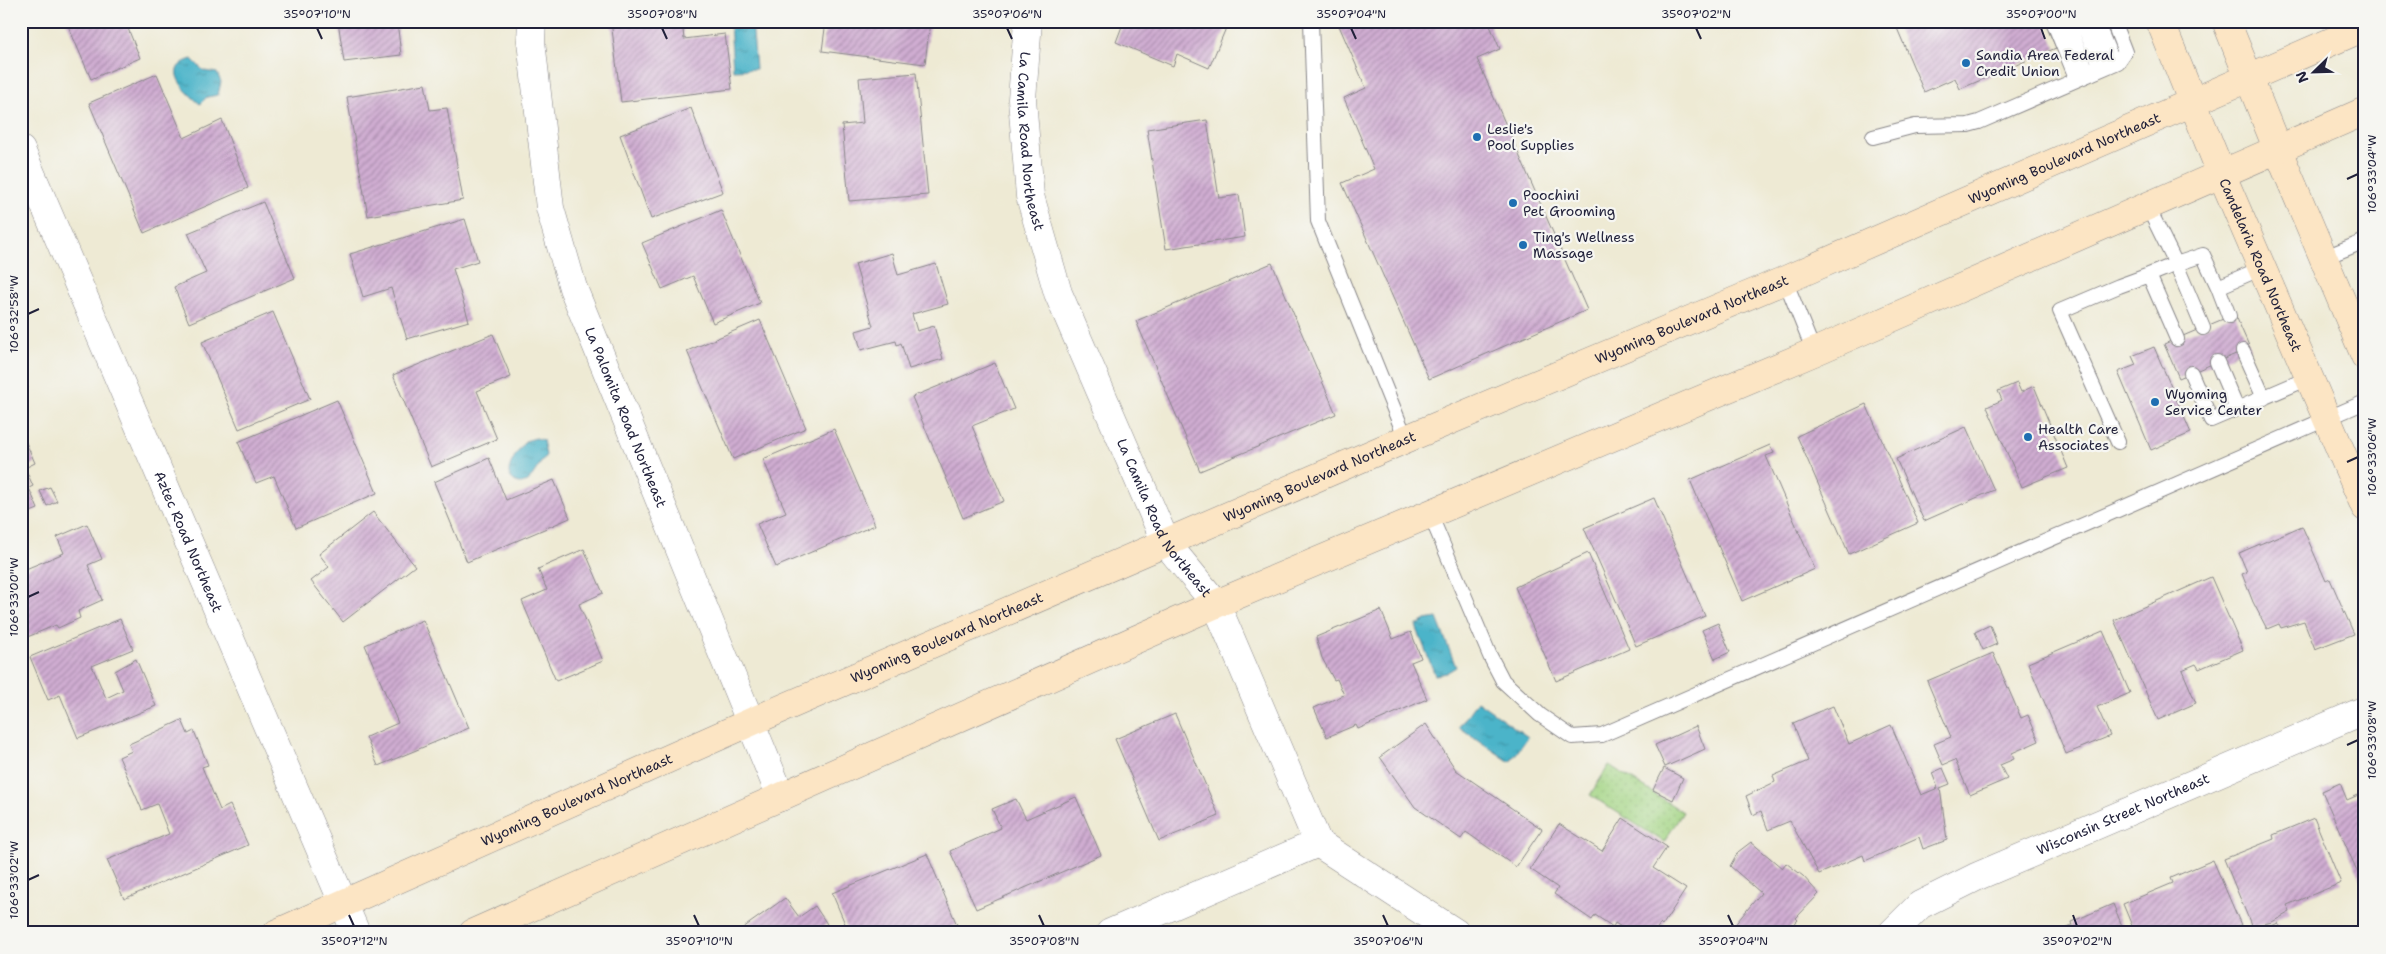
<svg xmlns="http://www.w3.org/2000/svg" width="2386" height="954" font-family="'Shantell Sans',sans-serif">
	<defs>
		<pattern id="grass-dots" width="8" height="8" patternUnits="userSpaceOnUse" patternTransform="scale(1.25)"><rect width="8" height="8" fill="#a4d585"/><path d="M2 2h.1M6 6h.1" fill="none" stroke="#8db774" stroke-width="1.8" stroke-linecap="round"/></pattern>
		<pattern id="water-ripples" width="26" height="14" patternUnits="userSpaceOnUse" patternTransform="scale(1.25)"><rect width="26" height="14" fill="#4bb4c9"/><path d="M2 4q2-2 4 0t4 0M15 11q2-2 4 0t4 0" fill="none" stroke="#3e92a4"/></pattern>
		<pattern id="building-hatch" width="6" height="6" patternUnits="userSpaceOnUse" patternTransform="scale(1.25)"><rect width="6" height="6" fill="#d0add2"/><path d="M-1 1l2-2M0 6l6-6M5 7l2-2" fill="none" stroke="#a88cac"/></pattern>
	</defs>
	<rect width="100%" height="100%" fill="#f6f6f2"/>
	<filter id="ink" filterUnits="userSpaceOnUse"><feTurbulence type="fractalNoise" baseFrequency=".02" numOctaves="2"/><feDisplacementMap in="SourceGraphic" scale="10" xChannelSelector="R" yChannelSelector="G"/><feConvolveMatrix kernelMatrix="1 2 1 2 8 2 1 2 1" color-interpolation-filters="sRGB"/></filter>
	<filter id="wash" filterUnits="userSpaceOnUse"><feTurbulence type="fractalNoise" baseFrequency=".0096" numOctaves="4" result="noise"/><feDisplacementMap in="SourceGraphic" scale="20" xChannelSelector="R" yChannelSelector="G"/><feGaussianBlur stdDeviation="1.12" result="paint"/><feColorMatrix in="noise" values="0 0 0 0 0 0 0 0 0 0 0 0 0 0 0 0 0 1.4 0 .05"/><feComposite in="paint" operator="in"/></filter>
	<g filter="url(#wash)">
		<rect width="100%" height="100%" fill="#eeead4"/>
		<path fill="url(#grass-dots)" stroke="#637c60" d="M 1609,765 L 1683,812 L 1664,842 L 1590,795 Z"/>
		<path fill="url(#water-ripples)" stroke="#366b82" d="M 752,21 L 756,69 L 733,70 L 730,22 Z
			M 192,59 L 204,71 L 217,73 L 221,82 L 218,95 L 207,97 L 200,104 C 186,92 160,68 192,59 Z
			M 536,438 L 543,440 L 546,455 L 528,482 C 522,484 518,484 513,480 C 501,471 519,451 525,441 Z
			M 1437,618 L 1456,667 L 1446,673 L 1435,675 L 1416,626 L 1426,620 Z
			M 1477,701 L 1528,737 L 1510,762 L 1459,727 Z"/>
		<g id="blocks">
			<path fill="url(#building-hatch)" d="M 66,21 L 125,21 L 140,58 L 91,79 Z
				M 338,21 L 397,21 L 401,55 L 344,62 Z
				M 611,21 L 682,21 L 684,39 L 725,34 L 732,89 L 621,102 Z
				M 826,21 L 930,21 L 925,64 L 822,51 Z
				M 1124,21 L 1229,21 L 1209,68 L 1177,54 L 1173,66 L 1116,42 Z
				M 1337,21 L 1488,21 L 1500,49 L 1477,59 L 1587,310 L 1429,379 L 1342,183 L 1374,169 L 1344,98 L 1366,88 Z
				M 1894,21 L 2044,21 L 2056,48 L 1960,89 L 1955,78 L 1924,92 Z
				M 916,73 L 928,195 L 849,201 L 842,125 L 863,123 L 859,78 Z
				M 157,74 L 184,138 L 222,120 L 248,188 L 144,233 L 89,103 Z
				M 425,84 L 430,110 L 447,108 L 463,200 L 368,216 L 347,97 Z
				M 691,108 L 723,192 L 651,219 L 620,135 Z
				M 1207,120 L 1219,198 L 1239,195 L 1245,237 L 1166,249 L 1147,129 Z
				M 263,202 L 295,278 L 189,323 L 174,287 L 206,273 L 188,233 Z
				M 721,210 L 760,303 L 713,323 L 693,276 L 662,289 L 642,243 Z
				M 465,219 L 478,261 L 453,269 L 469,321 L 407,339 L 391,288 L 363,297 L 350,254 Z
				M 892,253 L 898,275 L 936,264 L 948,304 L 912,314 L 917,331 L 934,326 L 943,359 L 909,369 L 901,343 L 897,345 L 896,341 L 861,350 L 856,331 L 873,326 L 855,264 Z
				M 1272,263 L 1336,414 L 1200,471 L 1136,321 Z
				M 273,312 L 310,399 L 239,429 L 202,342 Z
				M 2235,314 L 2250,348 L 2179,378 L 2164,344 Z
				M 760,320 L 806,428 L 733,459 L 687,351 Z
				M 493,334 L 511,377 L 477,391 L 497,439 L 431,467 L 393,375 Z
				M 2154,347 L 2191,433 L 2151,450 L 2118,372 L 2136,365 L 2132,356 Z
				M 995,363 L 1014,409 L 972,426 L 1004,501 L 963,518 L 912,397 Z
				M 21,373 L 28,388 L 21,391 Z
				M 2017,383 L 2021,392 L 2034,386 L 2068,468 L 2022,487 L 1987,407 L 2002,400 L 1998,391 Z
				M 337,400 L 377,493 L 296,528 L 274,476 L 256,483 L 238,442 Z
				M 1866,404 L 1918,523 L 1849,554 L 1797,436 Z
				M 1966,427 L 1994,490 L 1924,521 L 1896,459 Z
				M 834,429 L 875,525 L 776,567 L 757,524 L 786,512 L 763,459 Z
				M 21,431 L 35,463 L 25,468 L 33,486 L 29,488 L 38,509 L 28,513 L 29,516 L 21,520 Z
				M 1770,445 L 1774,453 L 1766,456 L 1815,569 L 1742,601 L 1690,480 Z
				M 489,458 L 506,500 L 554,480 L 570,518 L 467,562 L 434,482 Z
				M 50,487 L 57,501 L 47,506 L 40,491 Z
				M 1654,498 L 1705,616 L 1636,646 L 1584,528 Z
				M 373,512 L 415,566 L 343,622 L 311,581 L 329,567 L 319,554 Z
				M 87,524 L 102,559 L 88,565 L 102,600 L 78,611 L 80,618 L 58,628 L 56,625 L 25,638 L 21,628 L 21,571 L 64,553 L 57,537 Z
				M 2302,526 L 2326,581 L 2330,579 L 2354,634 L 2315,649 L 2304,621 L 2281,628 L 2279,624 L 2267,629 L 2253,602 L 2242,574 L 2247,572 L 2239,553 Z
				M 584,549 L 603,593 L 579,604 L 603,661 L 556,681 L 522,601 L 547,590 L 538,569 Z
				M 1588,553 L 1629,649 L 1556,681 L 1515,587 Z
				M 2211,577 L 2243,650 L 2199,669 L 2196,664 L 2182,670 L 2196,703 L 2158,720 L 2114,620 Z
				M 1381,610 L 1393,639 L 1411,632 L 1421,658 L 1411,662 L 1427,699 L 1358,729 L 1356,725 L 1327,737 L 1314,708 L 1344,695 L 1337,679 L 1334,680 L 1322,658 L 1316,637 Z
				M 120,619 L 133,649 L 92,666 L 106,698 L 123,690 L 115,671 L 136,659 L 156,706 L 78,738 L 60,695 L 48,700 L 30,657 Z
				M 423,620 L 469,728 L 378,766 L 366,737 L 398,723 L 365,645 Z
				M 1718,623 L 1730,652 L 1715,659 L 1702,630 Z
				M 1990,625 L 1997,644 L 1983,650 L 1975,632 Z
				M 2103,631 L 2130,693 L 2097,707 L 2110,736 L 2066,754 L 2028,663 Z
				M 1993,653 L 2021,718 L 2028,715 L 2039,741 L 2012,753 L 2014,759 L 2000,765 L 2007,779 L 1970,795 L 1955,760 L 1943,765 L 1934,744 L 1951,737 L 1927,681 Z
				M 1833,706 L 1849,744 L 1891,725 L 1921,795 L 1938,788 L 1932,773 L 1943,768 L 1950,784 L 1940,788 L 1947,840 L 1923,849 L 1919,837 L 1865,861 L 1863,855 L 1819,874 L 1790,821 L 1768,830 L 1761,811 L 1753,815 L 1746,796 L 1775,782 L 1773,776 L 1808,761 L 1793,723 Z
				M 1175,714 L 1219,816 L 1159,841 L 1115,739 Z
				M 182,720 L 188,734 L 194,731 L 208,765 L 202,767 L 220,810 L 230,805 L 248,845 L 124,899 L 107,860 L 169,834 L 157,804 L 142,810 L 119,757 L 132,751 L 129,744 Z
				M 1426,724 L 1456,770 L 1542,829 L 1516,867 L 1466,832 L 1461,839 L 1415,807 L 1380,757 Z
				M 1696,726 L 1705,749 L 1665,767 L 1655,745 Z
				M 1664,768 L 1683,778 L 1673,800 L 1653,790 Z
				M 2340,783 L 2347,800 L 2365,792 L 2365,889 L 2322,791 Z
				M 1076,797 L 1101,855 L 976,909 L 950,851 L 1001,828 L 992,809 L 1016,799 L 1026,819 Z
				M 1623,818 L 1667,847 L 1653,868 L 1686,889 L 1662,926 L 1660,924 L 1654,933 L 1630,933 L 1615,923 L 1613,927 L 1595,915 L 1592,920 L 1554,894 L 1558,888 L 1530,869 L 1559,824 L 1602,851 Z
				M 2314,818 L 2341,883 L 2287,905 L 2290,912 L 2272,922 L 2252,927 L 2224,859 L 2274,839 L 2273,835 Z
				M 1751,842 L 1782,868 L 1786,863 L 1803,876 L 1819,894 L 1796,918 L 1798,920 L 1786,933 L 1728,933 L 1761,893 L 1730,866 L 1738,852 Z
				M 927,854 L 957,925 L 937,933 L 849,933 L 832,893 Z
				M 2213,860 L 2241,925 L 2232,928 L 2234,933 L 2135,933 L 2123,904 L 2173,883 L 2171,878 Z
				M 785,898 L 799,917 L 815,906 L 827,924 L 815,933 L 736,933 Z
				M 2113,904 L 2125,933 L 2056,933 L 2072,926 L 2071,922 Z
				M 2278,923 L 2282,933 L 2266,933 L 2265,929 Z"/>
		</g>
	</g>
	<g filter="url(#ink)">
		<use href="#blocks" fill-opacity="0" stroke="#888688" stroke-width="1"/>
		<g fill="none" stroke-linecap="round" stroke-linejoin="round">
			<g stroke="#888688" stroke-width="16">
				<path id="service" d="M 1311,21 L 1318,221 L 1406,439
					M 2053,21 L 2075,75 L 2072,81
					M 2067,21 L 2086,68 L 2084,76
					M 2082,21 L 2099,62 L 2094,72
					M 2096,21 L 2111,57 L 2106,67
					M 1873,137 L 1915,126 L 1968,125 L 1979,122 L 2118,62 L 2125,52 L 2113,21
					M 2147,205 L 2176,264 L 2203,255 L 2218,287 L 2262,268
					M 2323,258 L 2365,241
					M 1785,280 L 1814,352
					M 2218,287 L 2229,316
					M 2177,339 L 2149,275 L 2176,264 L 2203,328
					M 2243,351 L 2264,398
					M 2217,362 L 2237,409
					M 2191,373 L 2211,420 L 2309,378
					M 2118,442 L 2060,311 L 2119,286 L 2149,275
					M 1430,514 L 1490,656 L 1503,681 L 1540,715 L 1572,737 L 1602,735 L 2365,402"/>
			</g>
			<g stroke="#888688" stroke-width="29">
				<g id="minor">
					<path id="s1" d="M 532,21 L 531,41 L 550,208 L 573,288 L 781,797"/>
					<path id="s2" d="M 1028,21 L 1022,99 L 1030,196 L 1058,293 L 1166,543 L 1216,604 L 1318,843 L 1456,933"/>
					<path id="s3" d="M 21,150 L 356,933"/>
					<path d="M 1110,933 L 1318,843"/>
					<path id="s4" d="M 1892,933 L 1920,905 L 1978,876 L 2365,710"/>
				</g>
			</g>
			<g stroke="#888688" stroke-width="29">
				<g id="secondary">
					<path id="s5" d="M 2160,21 L 2221,173 L 2365,507"/>
					<path d="M 2226,21 L 2277,148 L 2365,356"/>
					<path id="s6" d="M 277,933 L 751,722 L 1406,439 L 1785,280 L 2365,27"/>
					<path d="M 473,933 L 1216,604 L 1814,352 L 2365,111"/>
				</g>
			</g>
			<use href="#service" stroke="#fff" stroke-width="14"/>
			<use href="#minor" stroke="#fff" stroke-width="28"/>
			<use href="#secondary" stroke="#fce5c4" stroke-width="28"/>
		</g>
	</g>
	<path fill="none" stroke="#22223b" stroke-width="2" d="M 317,28 L 322,39M 662,28 L 667,39M 1007,28 L 1012,39M 1351,28 L 1356,39M 1696,28 L 1701,39M 2041,28 L 2045,39M 2347,179 L 2358,174M 28,314 L 39,309M 2347,462 L 2358,457M 28,597 L 39,592M 2347,745 L 2358,740M 28,880 L 39,875M 349,915 L 354,926M 694,915 L 699,926M 1039,915 L 1044,926M 1383,915 L 1388,926M 1728,915 L 1733,926M 2073,915 L 2077,926"/>
	<g fill="#1f6fb2" stroke="#f6f6f2" stroke-width="2">
		<circle cx="1966" cy="63" r="5"/>
		<circle cx="1477" cy="137" r="5"/>
		<circle cx="1513" cy="203" r="5"/>
		<circle cx="1523" cy="245" r="5"/>
		<circle cx="2155" cy="402" r="5"/>
		<circle cx="2028" cy="437" r="5"/>
	</g>
	<g text-anchor="middle" stroke-width="4.5" stroke-linejoin="round" paint-order="stroke">
		<g font-size="14" fill="#22223b" stroke="#f6f6f2" text-anchor="start">
			<text x="1976" y="60">Sandia Area Federal<tspan x="1976" dy="16">Credit Union</tspan></text>
			<text x="1487" y="134">Leslie's<tspan x="1487" dy="16">Pool Supplies</tspan></text>
			<text x="1523" y="200">Poochini<tspan x="1523" dy="16">Pet Grooming</tspan></text>
			<text x="1533" y="242">Ting's Wellness<tspan x="1533" dy="16">Massage</tspan></text>
			<text x="2165" y="399">Wyoming<tspan x="2165" dy="16">Service Center</tspan></text>
			<text x="2038" y="434">Health Care<tspan x="2038" dy="16">Associates</tspan></text>
		</g>
		<g font-size="14" fill="#22223b" stroke="#f6f6f2">
			<text dy="5" stroke="none"><textPath href="#s2" startOffset="121">La Camila Road Northeast</textPath></text>
			<text dy="5" stroke="none"><textPath href="#s6" startOffset="1948">Wyoming Boulevard Northeast</textPath></text>
			<text dy="5" stroke="none"><textPath href="#s5" startOffset="264">Candelaria Road Northeast</textPath></text>
			<text dy="5" stroke="none"><textPath href="#s6" startOffset="1542">Wyoming Boulevard Northeast</textPath></text>
			<text dy="5" stroke="none"><textPath href="#s1" startOffset="411">La Palomita Road Northeast</textPath></text>
			<text dy="5" stroke="none"><textPath href="#s6" startOffset="1138">Wyoming Boulevard Northeast</textPath></text>
			<text dy="5" stroke="none"><textPath href="#s2" startOffset="526">La Camila Road Northeast</textPath></text>
			<text dy="5" stroke="none"><textPath href="#s3" startOffset="426">Aztec Road Northeast</textPath></text>
			<text dy="5" stroke="none"><textPath href="#s6" startOffset="732">Wyoming Boulevard Northeast</textPath></text>
			<text dy="5" stroke="none"><textPath href="#s6" startOffset="328">Wyoming Boulevard Northeast</textPath></text>
			<text dy="5" stroke="none"><textPath href="#s4" startOffset="262">Wisconsin Street Northeast</textPath></text>
		</g>
	</g>
	<rect width="2386" height="954" fill="none" stroke="#f6f6f2" stroke-width="55"/>
	<g transform="translate(2314 72) rotate(247)" stroke="#f6f6f2" stroke-width="4" paint-order="stroke">
	<path d="M0-4L9 19L0 12L-9 19Z" fill="#22223b"/>
	<text y="-8" font-size="14" font-weight="bold" text-anchor="middle" fill="#22223b">N</text>
	</g>
	<rect x="28" y="28" width="2330" height="898" fill="none" stroke="#22223b" stroke-width="2"/>
	<g font-size="12" text-anchor="middle" fill="#22223b">
		<text x="317" y="18">35°07'10"N</text>
		<text x="662" y="18">35°07'08"N</text>
		<text x="1007" y="18">35°07'06"N</text>
		<text x="1351" y="18">35°07'04"N</text>
		<text x="1696" y="18">35°07'02"N</text>
		<text x="2041" y="18">35°07'00"N</text>
		<text transform="translate(2372 174) rotate(-90)" y="4">106°33'04"W</text>
		<text transform="translate(14 314) rotate(-90)" y="4">106°32'58"W</text>
		<text transform="translate(2372 457) rotate(-90)" y="4">106°33'06"W</text>
		<text transform="translate(14 597) rotate(-90)" y="4">106°33'00"W</text>
		<text transform="translate(2372 740) rotate(-90)" y="4">106°33'08"W</text>
		<text transform="translate(14 880) rotate(-90)" y="4">106°33'02"W</text>
		<text x="354" y="945">35°07'12"N</text>
		<text x="699" y="945">35°07'10"N</text>
		<text x="1044" y="945">35°07'08"N</text>
		<text x="1388" y="945">35°07'06"N</text>
		<text x="1733" y="945">35°07'04"N</text>
		<text x="2077" y="945">35°07'02"N</text>
	</g>
</svg>
